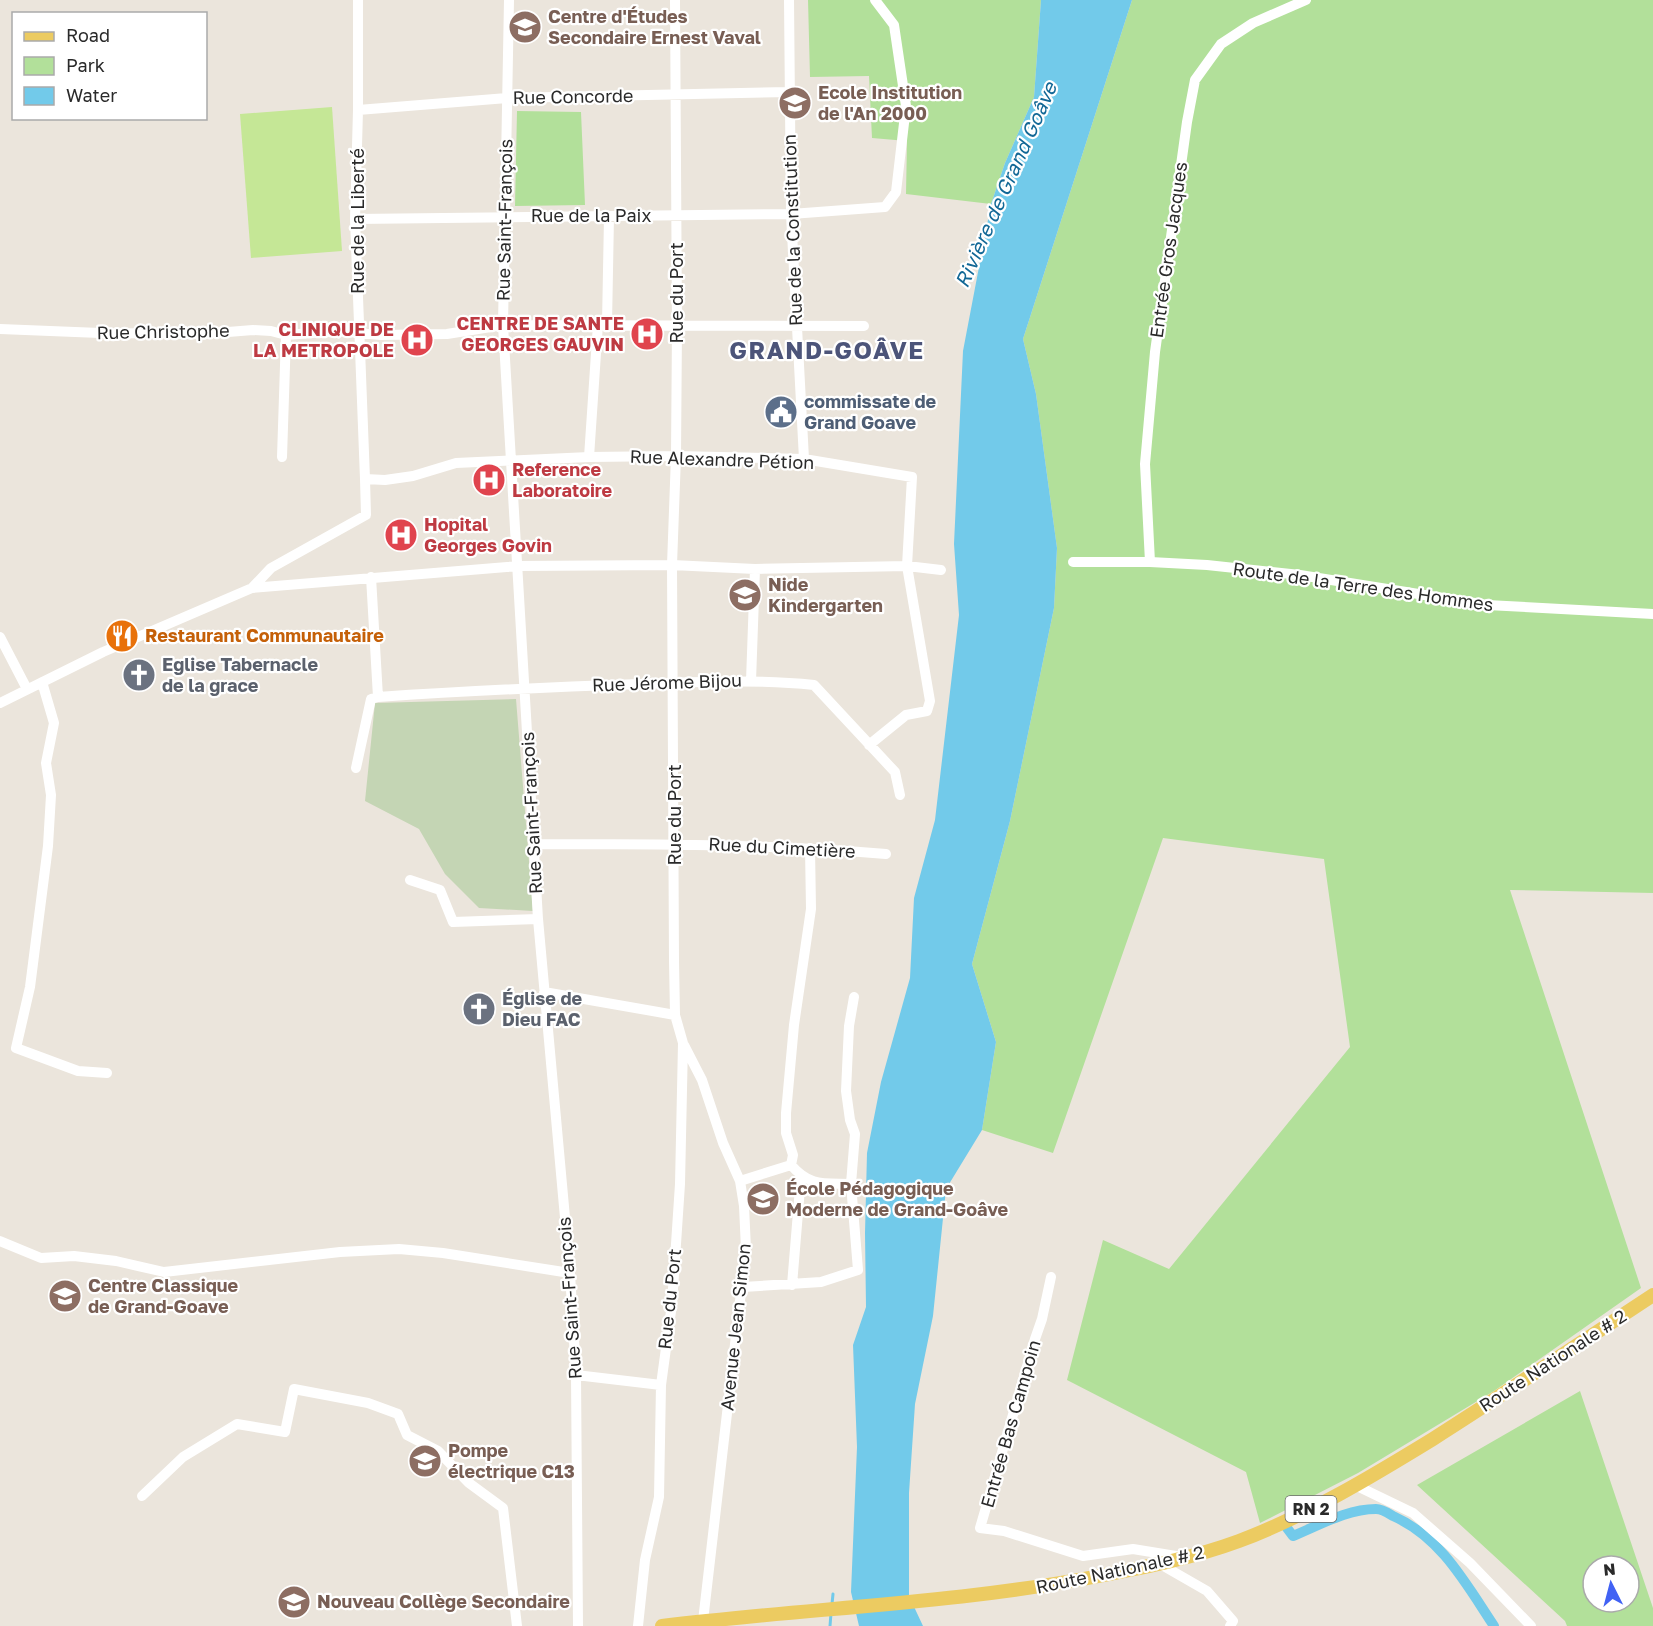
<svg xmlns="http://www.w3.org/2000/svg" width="1653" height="1626" font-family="'Golos Text',sans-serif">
	<rect width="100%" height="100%" fill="#ebe5dc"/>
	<path fill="#b2e09a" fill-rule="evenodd" d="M 808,0 L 1041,0 L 1034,97 L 1005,163 L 991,204 L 906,194 L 907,141 L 872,138 L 869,76 L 810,77 Z
		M 1132,0 L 1653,0 L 1653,893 L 1510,890 L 1641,1288 L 1494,1391 L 1358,1473 L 1260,1523 L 1246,1472 L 1067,1380 L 1103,1240 L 1169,1269 L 1350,1047 L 1324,859 L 1163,838 L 1053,1153 L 982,1130 L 996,1042 L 972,964 L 1010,821 L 1054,608 L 1057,548 L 1036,394 L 1023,339 Z
		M 517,111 L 581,112 L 585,205 L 515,206 Z
		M 1580,1391 L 1653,1608 L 1653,1626 L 1567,1626 L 1565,1621 L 1417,1485 ZM 1593,1566 L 1629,1566 L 1629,1602 L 1593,1602 Z"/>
	<path fill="#c4d5b4" d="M 516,699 L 533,911 L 479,908 L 445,874 L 419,829 L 365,801 L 375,703 Z"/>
	<path fill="#c5e796" d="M 332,107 L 342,251 L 251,258 L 240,114 Z"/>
	<path fill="#72caea" d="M 1041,0 L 1132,0 L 1023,339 L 1036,394 L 1057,548 L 1054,608 L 1010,821 L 972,964 L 996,1042 L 982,1130 L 946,1189 L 933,1316 L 915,1404 L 909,1493 L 909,1596 L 923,1626 L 859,1626 L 851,1592 L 857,1447 L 853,1345 L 866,1307 L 865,1233 L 867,1153 L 881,1082 L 910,978 L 914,898 L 935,820 L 959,615 L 954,544 L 963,351 L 991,204 L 1005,163 L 1034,97 Z"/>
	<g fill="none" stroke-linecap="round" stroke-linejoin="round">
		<path stroke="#72caea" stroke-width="3" d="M 832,1604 L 833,1594
			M 830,1626 L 831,1613"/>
		<path stroke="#72caea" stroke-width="10" d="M 1287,1528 L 1293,1536 C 1320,1525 1347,1509 1376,1509 C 1382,1509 1388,1513 1393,1516 C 1441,1537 1466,1584 1494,1626"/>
		<path stroke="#fff" stroke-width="10" d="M 358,0 L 358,110 L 355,219 L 365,479
			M 509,0 L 503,325 L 538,919 L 570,1273 L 576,1375 L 578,1626
			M 789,0 L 791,214 L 804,459
			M 358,110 L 507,98 L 789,92
			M 355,219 L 791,214 L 885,207 L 896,192 L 906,106 L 894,25 L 875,0
			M 607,324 L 609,217
			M 0,329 L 100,333 L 203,334 L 253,330 L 271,331 L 286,335 L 338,331 L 381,335 L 447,334 L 503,325 L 864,326
			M 282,457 L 286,335
			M 589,457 L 598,324
			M 1073,562 L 1150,562 L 1207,565 L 1300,575 L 1487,605 L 1653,614
			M 1150,562 L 1145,464 L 1155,352 L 1187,122 L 1195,80 L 1221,44 L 1253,23 L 1306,0
			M 252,588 L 271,568 L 366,515 L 365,479 L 385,480 L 413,476 L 456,463 L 589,457 L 676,456 L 804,459 L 912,477 L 907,566 L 930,701 L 927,711 L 906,715 L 869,745
			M 0,637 L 27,689
			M 751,681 L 755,569
			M 42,682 L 54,723 L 46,763 L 51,795 L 48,846 L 30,987 L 16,1048 L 78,1071 L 107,1073
			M 378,697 C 465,691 552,687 639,684 C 697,682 756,679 814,685 L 895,772 L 900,795
			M 0,703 L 103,652 L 252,588 L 518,566 L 672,565 L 755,569 L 907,566 L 941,570
			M 356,768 L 371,699 L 378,697 L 371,577
			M 534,844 C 652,844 769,844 886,854
			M 410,880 L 440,890 L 453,922 L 538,919
			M 544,992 L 675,1015
			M 684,1045 L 702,1080 L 723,1143 L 740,1181 L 744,1206 L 746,1249 L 703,1621
			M 791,1165 L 793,1155 L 786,1133 L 786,1113 L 794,1025 L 811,909 L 810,848
			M 740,1181 L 791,1165 C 810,1187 824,1183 851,1184
			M 0,1241 L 41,1258 L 74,1256 L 116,1261 L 164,1272 L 340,1252 L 399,1249 L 443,1253 L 570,1273
			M 1051,1277 L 1042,1319 L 1035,1339 L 980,1528 L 1004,1531 L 1083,1556 L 1133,1549 L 1182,1557
			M 792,1285 L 801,1176
			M 743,1287 L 821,1282 L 858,1270 L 851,1184 L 855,1134 L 850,1120 L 846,1091 L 849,1026 L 854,997
			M 576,1375 L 661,1385
			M 1357,1486 L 1413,1513 L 1470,1563 L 1531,1626
			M 142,1496 L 183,1457 L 237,1424 L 285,1432 L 294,1389 L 368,1403 L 398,1414 L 407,1435 L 438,1451 L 469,1483 L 503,1508 L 517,1626
			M 1160,1564 L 1207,1591 L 1233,1621 L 1230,1626
			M 638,1626 L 645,1560 L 659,1497 L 661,1385 L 672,1304 L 680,1184 L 683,1043 L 675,1015 L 674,961 L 672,565 L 676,456 L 677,326 L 675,0"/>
		<path stroke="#eccb61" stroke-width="14" d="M 662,1626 C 807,1608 955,1604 1099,1576 C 1146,1567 1193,1558 1239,1541 C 1308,1515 1371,1477 1433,1439 C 1507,1392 1580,1343 1653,1295"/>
	</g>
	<defs>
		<g id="school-disc" transform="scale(1.725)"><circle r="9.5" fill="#8d6e63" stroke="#fff"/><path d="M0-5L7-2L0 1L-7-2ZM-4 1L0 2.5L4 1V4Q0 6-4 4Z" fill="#fff"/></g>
		<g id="hospital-disc" transform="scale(1.725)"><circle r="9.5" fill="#e0444e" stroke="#fff"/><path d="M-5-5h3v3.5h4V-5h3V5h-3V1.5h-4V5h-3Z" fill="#fff"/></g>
		<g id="civic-disc" transform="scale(1.725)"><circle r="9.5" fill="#5c6f8a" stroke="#fff"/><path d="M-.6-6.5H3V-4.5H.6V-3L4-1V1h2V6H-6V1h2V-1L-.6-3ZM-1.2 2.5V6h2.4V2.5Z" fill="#fff"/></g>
		<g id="restaurant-disc" transform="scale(1.725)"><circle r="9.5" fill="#e8710a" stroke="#fff"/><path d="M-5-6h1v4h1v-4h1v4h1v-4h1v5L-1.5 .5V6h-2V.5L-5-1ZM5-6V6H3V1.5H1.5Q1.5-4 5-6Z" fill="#fff"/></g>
		<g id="church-disc" transform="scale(1.725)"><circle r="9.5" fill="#6b7280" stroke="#fff"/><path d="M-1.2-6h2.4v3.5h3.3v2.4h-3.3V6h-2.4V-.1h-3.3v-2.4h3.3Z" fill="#fff"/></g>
		<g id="university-disc" transform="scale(1.725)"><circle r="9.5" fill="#8d6e63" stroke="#fff"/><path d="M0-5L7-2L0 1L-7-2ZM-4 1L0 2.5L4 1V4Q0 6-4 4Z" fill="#fff"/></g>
	</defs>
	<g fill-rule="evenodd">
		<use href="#school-disc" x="525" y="27"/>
		<use href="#school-disc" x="795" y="103"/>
		<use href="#hospital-disc" x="647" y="334"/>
		<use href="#hospital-disc" x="417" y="340"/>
		<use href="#civic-disc" x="781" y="412"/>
		<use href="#hospital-disc" x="489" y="480"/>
		<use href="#hospital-disc" x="401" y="535"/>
		<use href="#school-disc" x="745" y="595"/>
		<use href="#restaurant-disc" x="122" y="636"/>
		<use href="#church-disc" x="139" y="675"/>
		<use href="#church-disc" x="479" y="1009"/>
		<use href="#school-disc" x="763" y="1199"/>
		<use href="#university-disc" x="65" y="1296"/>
		<use href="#school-disc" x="425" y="1461"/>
		<use href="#school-disc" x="294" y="1602"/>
	</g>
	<g text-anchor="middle" stroke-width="4.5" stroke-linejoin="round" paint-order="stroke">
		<rect fill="#fff" stroke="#6a6a6a" stroke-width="1.5" x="1285.5" y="1496" width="51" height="26" rx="4.5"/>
		<g font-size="16" font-weight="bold" fill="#2a2a2a">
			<text x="1311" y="1515">RN 2</text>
		</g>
		<g font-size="18" font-weight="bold" fill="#785e54" stroke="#fff" text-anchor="start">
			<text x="548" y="23">Centre d'Études<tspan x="548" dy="21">Secondaire Ernest Vaval</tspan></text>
			<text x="818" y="99">Ecole Institution<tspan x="818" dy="21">de l'An 2000</tspan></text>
			<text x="768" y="591">Nide<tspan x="768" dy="21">Kindergarten</tspan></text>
			<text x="786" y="1195">École Pédagogique<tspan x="786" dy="21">Moderne de Grand-Goâve</tspan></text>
			<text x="88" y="1292">Centre Classique<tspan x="88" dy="21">de Grand-Goave</tspan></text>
			<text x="448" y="1457">Pompe<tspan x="448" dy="21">électrique C13</tspan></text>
			<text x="317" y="1608">Nouveau Collège Secondaire</text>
		</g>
		<g font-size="18" fill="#2a2a2a" stroke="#fff">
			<text transform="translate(573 97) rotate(-1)" y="6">Rue Concorde</text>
			<text x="591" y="222">Rue de la Paix</text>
			<text transform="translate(505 220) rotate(-89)" y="6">Rue Saint-François</text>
			<text transform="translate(358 221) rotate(-90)" y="6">Rue de la Liberté</text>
			<text transform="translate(793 230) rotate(-92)" y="6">Rue de la Constitution</text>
			<text transform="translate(1169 250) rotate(-82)" y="6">Entrée Gros Jacques</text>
			<text transform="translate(677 293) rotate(-90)" y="6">Rue du Port</text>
			<text transform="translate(163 332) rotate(-1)" y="6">Rue Christophe</text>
			<text transform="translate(722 460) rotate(2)" y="6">Rue Alexandre Pétion</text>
			<text transform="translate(1363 587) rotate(8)" y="6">Route de la Terre des Hommes</text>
			<text transform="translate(667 683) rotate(-2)" y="6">Rue Jérome Bijou</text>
			<text transform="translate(532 813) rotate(-93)" y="6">Rue Saint-François</text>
			<text transform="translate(675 815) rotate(-90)" y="6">Rue du Port</text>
			<text transform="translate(782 848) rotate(3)" y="6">Rue du Cimetière</text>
			<text transform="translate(570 1298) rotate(-94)" y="6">Rue Saint-François</text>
			<text transform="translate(670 1299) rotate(-84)" y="6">Rue du Port</text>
			<text transform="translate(736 1327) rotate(-84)" y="6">Avenue Jean Simon</text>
			<text transform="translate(1553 1361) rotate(-33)" y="6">Route Nationale # 2</text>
			<text transform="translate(1011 1424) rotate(-74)" y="6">Entrée Bas Campoin</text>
			<text transform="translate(1120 1570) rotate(-12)" y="6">Route Nationale # 2</text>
		</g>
		<g font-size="18" font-weight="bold" fill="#be3a42" stroke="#fff" text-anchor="end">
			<text x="624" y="330">CENTRE DE SANTE<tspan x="624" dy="21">GEORGES GAUVIN</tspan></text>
			<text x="394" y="336">CLINIQUE DE<tspan x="394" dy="21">LA METROPOLE</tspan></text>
			<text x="512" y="476" text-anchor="start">Reference<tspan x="512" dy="21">Laboratoire</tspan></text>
			<text x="424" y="531" text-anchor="start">Hopital<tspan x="424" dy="21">Georges Govin</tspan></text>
		</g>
		<g font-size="18" font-weight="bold" fill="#4e5e75" stroke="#fff" text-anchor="start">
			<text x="804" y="408">commissate de<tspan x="804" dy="21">Grand Goave</tspan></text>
		</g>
		<g font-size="18" font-weight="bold" fill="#c56008" stroke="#fff" text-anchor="start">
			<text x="145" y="642">Restaurant Communautaire</text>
		</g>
		<g font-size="18" font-weight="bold" fill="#5b616d" stroke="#fff" text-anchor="start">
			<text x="162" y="671">Eglise Tabernacle<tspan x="162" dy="21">de la grace</tspan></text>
			<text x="502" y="1005">Église de<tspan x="502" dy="21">Dieu FAC</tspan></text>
		</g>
		<g font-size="20" font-style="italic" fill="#126896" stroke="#fff">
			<text transform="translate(1006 185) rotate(-66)" y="7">Rivière de Grand Goâve</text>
		</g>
		<g font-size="24" font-weight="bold" letter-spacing="1.5" fill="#4c5479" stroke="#fff">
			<text x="827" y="359">GRAND-GOÂVE</text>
		</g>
	</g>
	<rect x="12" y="12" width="195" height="108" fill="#ffffff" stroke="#aaaaaa" stroke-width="1.5"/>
	<rect x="24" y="32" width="30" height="9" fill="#eccb61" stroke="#aaaaaa" stroke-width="1.5"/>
	<text x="66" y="42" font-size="18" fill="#2a2a2a">Road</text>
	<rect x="24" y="57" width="30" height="18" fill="#b2e09a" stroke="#aaaaaa" stroke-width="1.5"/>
	<text x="66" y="72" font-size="18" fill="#2a2a2a">Park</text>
	<rect x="24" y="87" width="30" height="18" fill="#72caea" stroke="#aaaaaa" stroke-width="1.5"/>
	<text x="66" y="102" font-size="18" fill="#2a2a2a">Water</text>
	<g transform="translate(1611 1584) rotate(354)"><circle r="28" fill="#ffffff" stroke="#aaaaaa" stroke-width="1.5"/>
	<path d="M0-4.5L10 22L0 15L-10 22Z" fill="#4162f4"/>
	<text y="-9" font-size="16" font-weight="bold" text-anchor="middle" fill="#2a2a2a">N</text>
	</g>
</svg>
